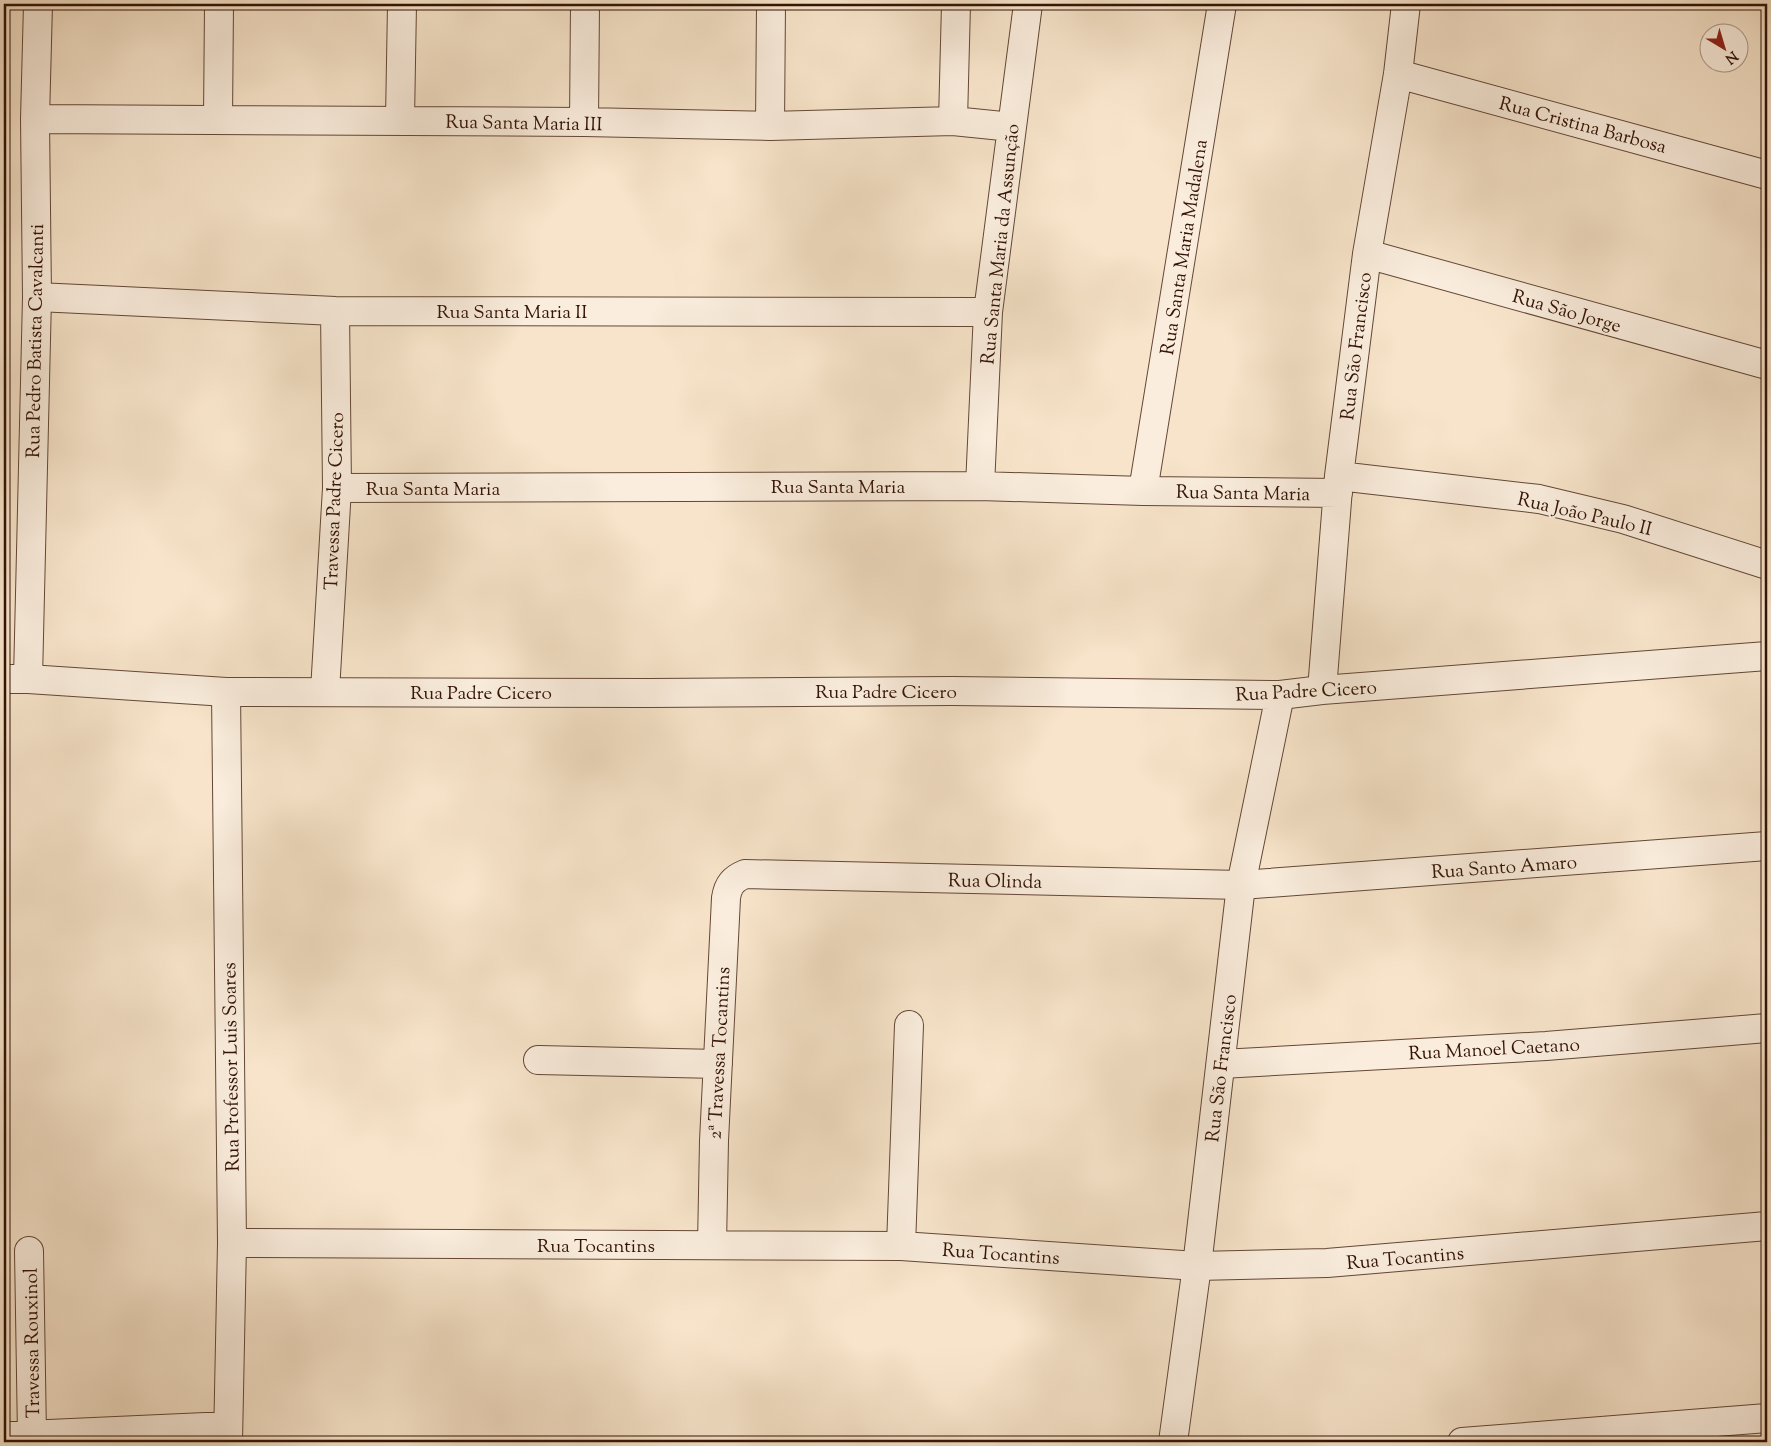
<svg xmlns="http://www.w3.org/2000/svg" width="1771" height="1446" font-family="'Sorts Mill Goudy',serif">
	<rect width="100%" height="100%" fill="#f7e4ca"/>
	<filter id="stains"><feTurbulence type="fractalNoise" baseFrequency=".004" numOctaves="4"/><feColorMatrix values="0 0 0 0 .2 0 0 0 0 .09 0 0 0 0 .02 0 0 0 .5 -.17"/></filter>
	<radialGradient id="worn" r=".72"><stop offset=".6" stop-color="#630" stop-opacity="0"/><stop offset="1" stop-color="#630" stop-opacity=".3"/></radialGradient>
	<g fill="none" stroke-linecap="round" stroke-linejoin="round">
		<g stroke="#644736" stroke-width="30">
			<path id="minor" d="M 1398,74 L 1767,175
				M 35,119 L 584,122 L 770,126 L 953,121 L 1012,127
				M 218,120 L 219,4
				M 400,120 L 402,4
				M 953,121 L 956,4
				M 584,122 L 585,4
				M 770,126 L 771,4
				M 1367,254 L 1767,365
				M 37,297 L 335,311 L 988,312
				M 1339,476 L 1539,499 L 1623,519 L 1767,565
				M 980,486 L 988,312 L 1028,4
				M 337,488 L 980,486 L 1143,491 L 1338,493
				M 1143,491 L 1222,4
				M 28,679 L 37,297 L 35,119 L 38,4
				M 1322,690 L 1339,476 L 1367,254 L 1398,74 L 1406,4
				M 325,691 L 337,488 L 335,311
				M 226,692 L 232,1243 L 228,1442
				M 1280,695 L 1322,690 L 1767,656
				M 538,1060 L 718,1064
				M 1221,1064 L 1546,1046 L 1767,1028
				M 232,1243 L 901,1246 L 1197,1266 L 1327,1263 L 1767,1226
				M 712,1245 L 714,1141 L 726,898 C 728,885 733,879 745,874 L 1241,885 L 1767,846
				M 901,1246 L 909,1025
				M 29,1251 L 32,1436
				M 4,1436 L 228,1426
				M 1462,1442 L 1767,1418"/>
		</g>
		<g stroke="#644736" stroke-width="30">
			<path id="tertiary" d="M 4,679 L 28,679 L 226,692 L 649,693 L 952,691 L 1280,695 L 1241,885 L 1197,1266 L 1173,1442"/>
		</g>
		<use href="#minor" stroke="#faeddd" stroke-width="28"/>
		<use href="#tertiary" stroke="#faeddd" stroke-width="28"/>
	</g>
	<g text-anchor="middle" stroke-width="4" stroke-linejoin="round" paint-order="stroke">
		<g font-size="19" fill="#331305" stroke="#faeddd">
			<text transform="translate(524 122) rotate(1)" y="7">Rua Santa Maria III</text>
			<text transform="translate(1583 124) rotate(15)" y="7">Rua Cristina Barbosa</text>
			<text transform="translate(999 244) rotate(-84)" y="7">Rua Santa Maria da Assunção</text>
			<text transform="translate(1183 247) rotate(-81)" y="7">Rua Santa Maria Madalena</text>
			<text transform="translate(1567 310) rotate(16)" y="7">Rua São Jorge</text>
			<text x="512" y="318">Rua Santa Maria II</text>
			<text transform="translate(34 341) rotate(-89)" y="7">Rua Pedro Batista Cavalcanti</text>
			<text transform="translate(1355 346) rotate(-83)" y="7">Rua São Francisco</text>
			<text x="838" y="493">Rua Santa Maria</text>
			<text x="433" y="495">Rua Santa Maria</text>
			<text transform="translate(1243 492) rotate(1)" y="7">Rua Santa Maria</text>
			<text transform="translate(333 501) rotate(-88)" y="7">Travessa Padre Cicero</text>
			<text transform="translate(1585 513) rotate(13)" y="7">Rua João Paulo II</text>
			<text transform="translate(1306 690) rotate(-3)" y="7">Rua Padre Cicero</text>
			<text x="886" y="698">Rua Padre Cicero</text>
			<text x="481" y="699">Rua Padre Cicero</text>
			<text transform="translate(1504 866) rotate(-4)" y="7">Rua Santo Amaro</text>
			<text transform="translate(995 880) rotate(1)" y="7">Rua Olinda</text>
			<text transform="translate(1494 1048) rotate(-3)" y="7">Rua Manoel Caetano</text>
			<text transform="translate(718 1053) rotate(-87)" y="7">2ª Travessa Tocantins</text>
			<text transform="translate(230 1067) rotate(-91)" y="7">Rua Professor Luis Soares</text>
			<text transform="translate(1220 1068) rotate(-83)" y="7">Rua São Francisco</text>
			<text x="596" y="1252">Rua Tocantins</text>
			<text transform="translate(1001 1253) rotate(4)" y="7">Rua Tocantins</text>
			<text transform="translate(1405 1257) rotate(-5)" y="7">Rua Tocantins</text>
			<text transform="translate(31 1343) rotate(-91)" y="7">Travessa Rouxinol</text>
		</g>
	</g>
	<rect width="1771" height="1446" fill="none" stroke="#f7e4ca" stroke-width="20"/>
	<rect x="5" y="5" width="1761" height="1436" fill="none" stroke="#331305" stroke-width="2.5"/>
	<rect x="10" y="10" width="1751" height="1426" fill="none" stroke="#331305"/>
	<g transform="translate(1724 48) rotate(142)"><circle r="24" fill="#faeddd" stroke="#aa9687"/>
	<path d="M0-4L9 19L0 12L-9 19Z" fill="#8f2418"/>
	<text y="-8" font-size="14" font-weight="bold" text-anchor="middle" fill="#331305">N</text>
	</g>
	<rect width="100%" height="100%" filter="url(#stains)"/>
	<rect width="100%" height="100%" fill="url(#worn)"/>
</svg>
